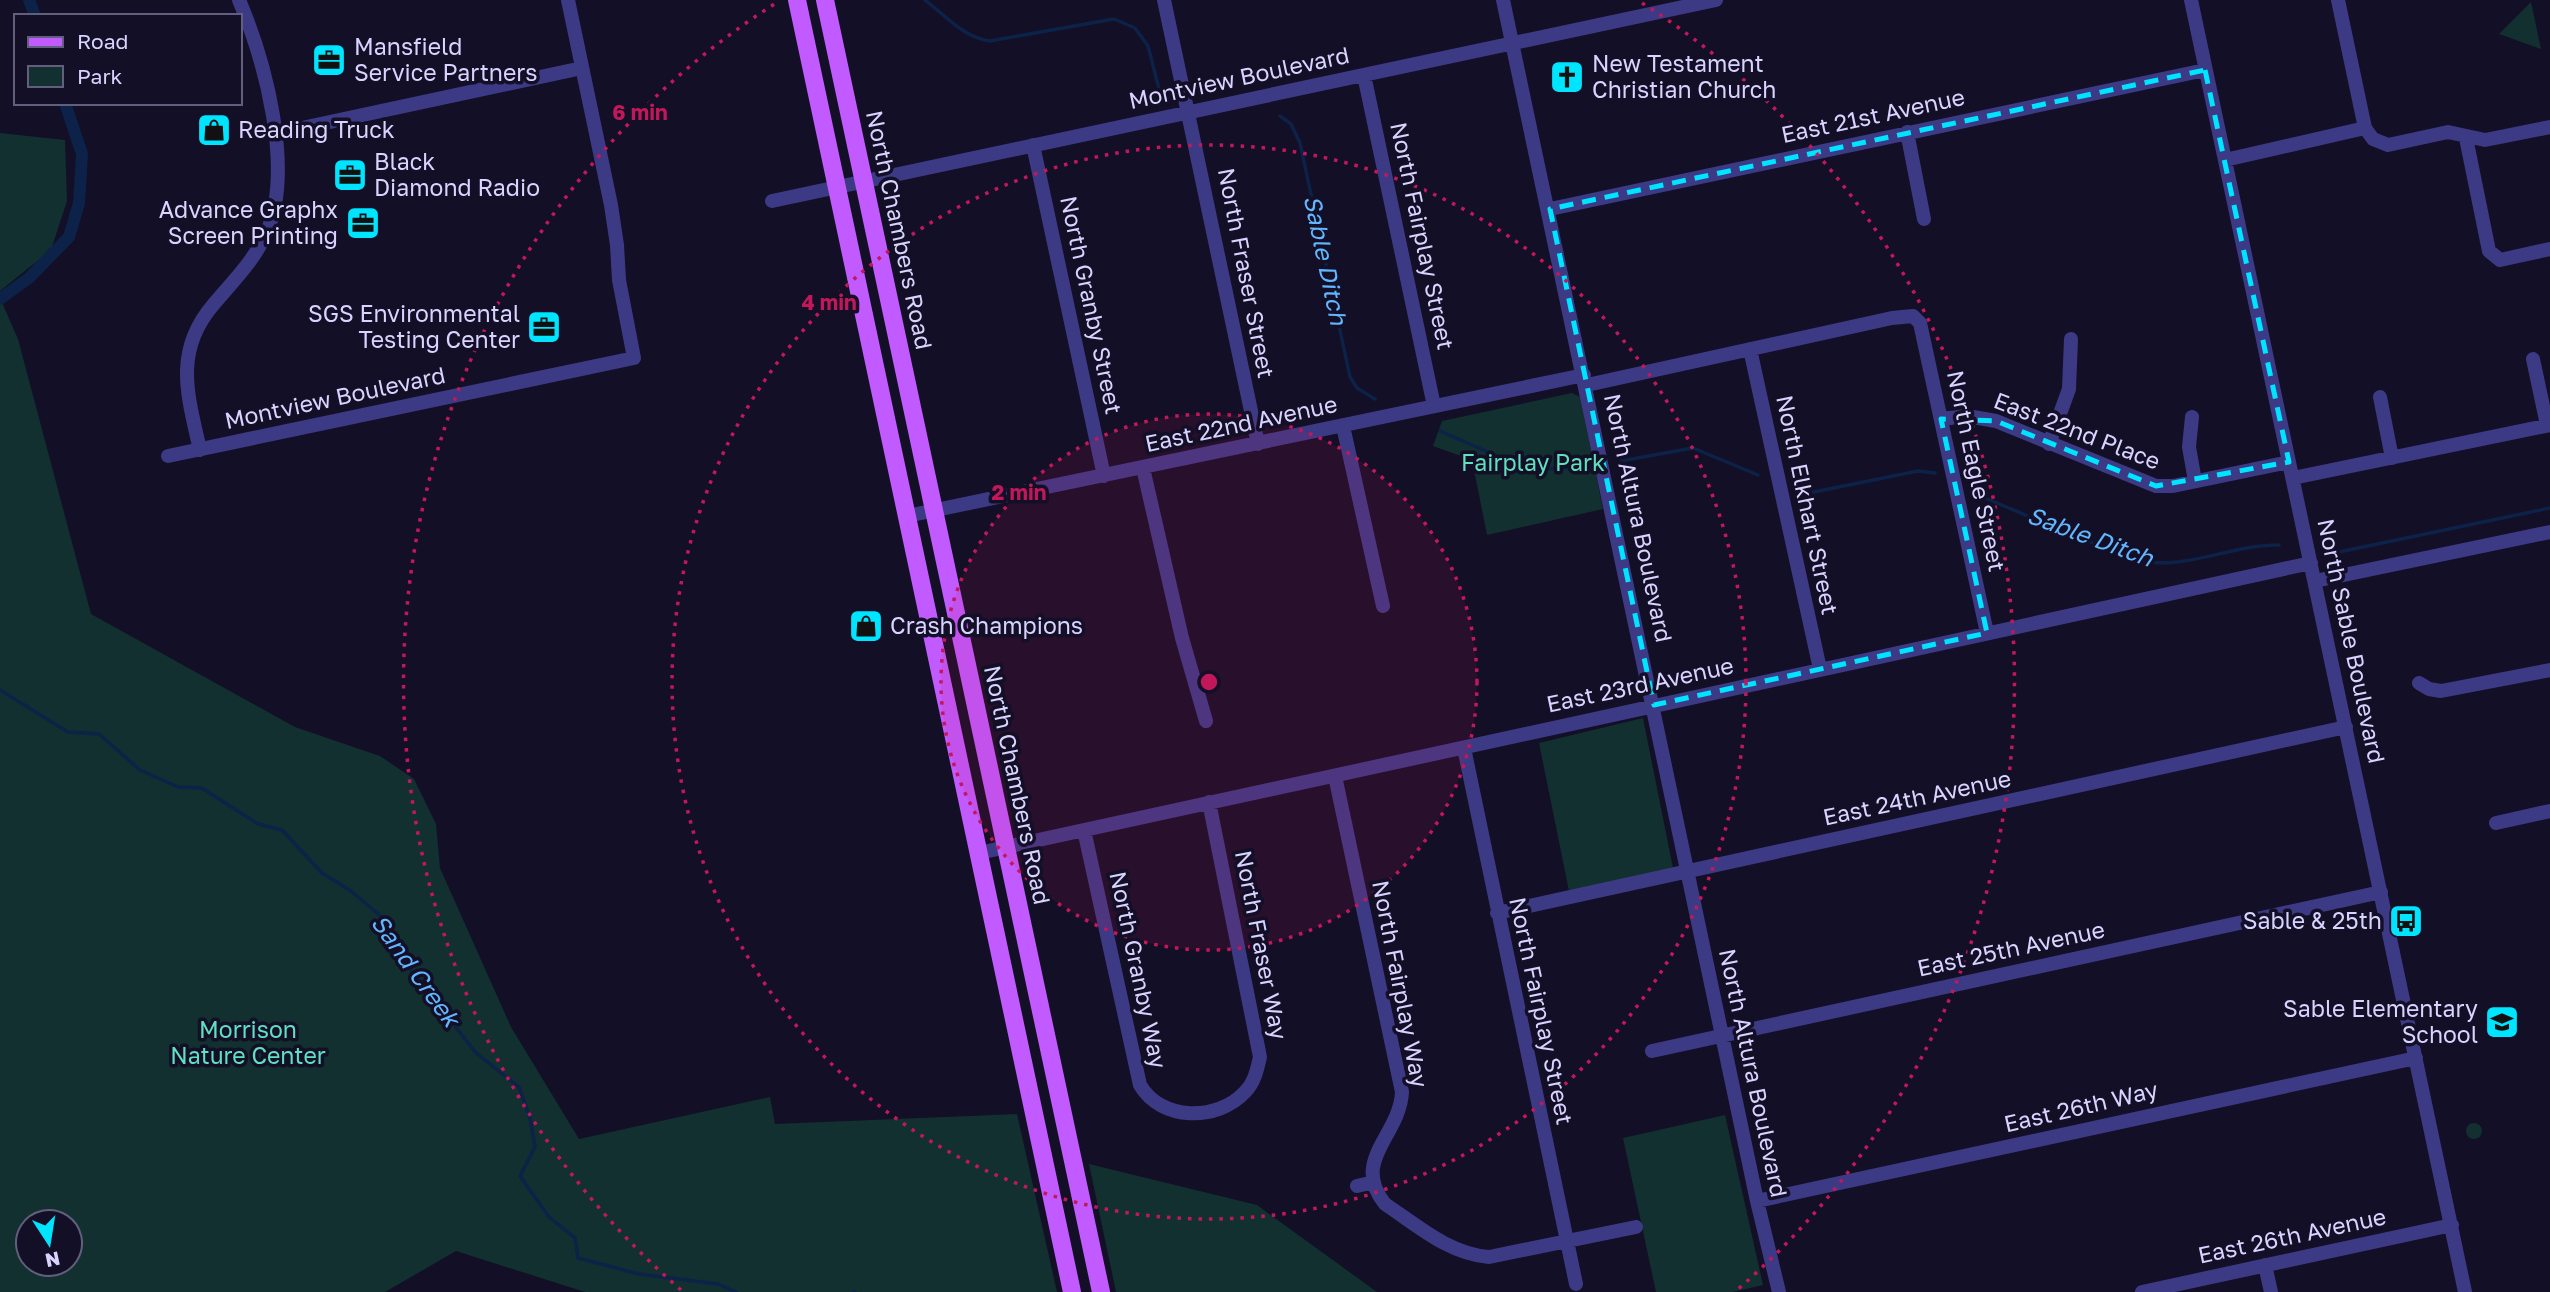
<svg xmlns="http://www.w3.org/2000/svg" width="2550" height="1292" font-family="'Golos Text',sans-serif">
	<rect width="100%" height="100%" fill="#130f26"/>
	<path fill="#12302f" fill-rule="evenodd" d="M 2531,2 L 2541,49 L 2499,34 Z
		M 0,133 L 65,140 L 67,201 L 51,250 L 0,291 Z
		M 0,298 L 18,339 L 91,614 L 295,727 L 380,756 L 414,779 L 436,824 L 440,868 L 511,1027 L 579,1139 L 770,1097 L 775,1124 L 1017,1114 L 1057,1292 L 585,1292 L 456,1251 L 385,1292 L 0,1292 ZM 28,1222 L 70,1222 L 70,1264 L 28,1264 Z
		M 1572,393 L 1580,397 L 1603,509 L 1487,535 L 1472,460 L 1433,446 L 1442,421 Z
		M 1643,718 L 1673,868 L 1569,891 L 1539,743 Z
		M 1725,1115 L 1763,1285 L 1733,1292 L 1656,1292 L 1623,1138 Z
		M2466 1131a8 8 0 1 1 16 0a8 8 0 1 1-16 0Z
		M 1089,1164 L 1257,1205 L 1377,1292 L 1116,1292 Z"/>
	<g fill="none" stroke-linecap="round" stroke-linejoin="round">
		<path stroke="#0c2248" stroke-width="3.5" d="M 925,0 C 946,16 963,37 990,41 L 1114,19 L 1135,28 L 1148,46 L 1159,89 L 1164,95
			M 1280,116 L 1291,124 L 1300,143 L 1350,377 L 1357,388 L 1375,399
			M 1440,431 L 1518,465 L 1545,469 L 1590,466
			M 1621,461 L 1693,448 L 1758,475
			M 1804,494 L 1918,471 L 1935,473
			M 1985,498 L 2128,558 C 2181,574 2226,545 2279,545
			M 2339,552 L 2550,508
			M 0,690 L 68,732 L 99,734 L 140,770 L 178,787 L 202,788 L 258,824 L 282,830 L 322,873 L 351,891 L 384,919 L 399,955 L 476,1053 L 519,1087 L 530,1118 L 535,1147 L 520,1176 L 549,1217 L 575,1238 L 578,1258 L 639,1274 L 718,1284 L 736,1292
			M 853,1292 L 855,1292"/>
		<path stroke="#0c2248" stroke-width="12" d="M 29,0 L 35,16
			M 0,299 L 29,278 L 69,237 L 79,203 L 82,154 L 65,103"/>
		<path stroke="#3d3a85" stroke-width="14" d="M 1164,0 L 1258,444
			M 1503,0 L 1757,1201 L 1779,1292
			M 2191,0 L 2465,1292
			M 2338,0 L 2365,128 L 2373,139 L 2388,145 L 2448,132 L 2485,140 L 2550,127
			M 1364,75 L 1434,406
			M 1907,132 L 1924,219
			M 274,134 L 582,68
			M 2466,138 L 2489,251 L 2500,260 L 2550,249
			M 1033,145 L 1104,476
			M 2225,160 L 2365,128
			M 772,201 L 1716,0
			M 1550,209 L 2205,70
			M 1750,349 L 1820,669
			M 2533,359 L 2547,425
			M 1587,385 L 1892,318 L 1913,316 L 1920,323 L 1987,633
			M 2380,397 L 2392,458
			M 2192,417 L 2189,447 L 2195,481
			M 1941,419 L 1967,416 L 1996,421 L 2156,486 L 2173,486 L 2289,462
			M 1343,426 L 1383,606
			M 2049,444 L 2069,389 L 2071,339
			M 200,450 C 188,396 173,352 213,305 C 233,281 254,261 267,232 C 294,168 265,61 239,0
			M 168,456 L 634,358 L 619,280 L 617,245 L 611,205 L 568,0
			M 1143,468 L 1182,638 L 1206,721
			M 2293,478 L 2550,425
			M 907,516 L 1584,375
			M 2315,581 L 2550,532
			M 2419,683 L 2429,689 L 2441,691 L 2550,670
			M 1464,748 L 1576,1284
			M 1335,776 L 1402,1092 C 1400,1136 1350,1160 1385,1204 C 1418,1226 1449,1254 1489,1257 L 1636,1227
			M 2496,823 L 2550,811
			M 1084,830 L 1140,1085 C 1161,1121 1217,1122 1245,1092 C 1255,1082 1257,1069 1260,1057 L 1209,802
			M 979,853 L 2311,563
			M 1497,913 L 2346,727
			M 1652,1051 L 2381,892
			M 1357,1186 L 1374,1182
			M 1757,1201 L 2416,1058
			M 2265,1265 L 2271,1292
			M 2142,1292 L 2452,1225"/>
		<path stroke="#c25bff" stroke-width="18" d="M 797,0 L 1072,1292
			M 825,0 L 1101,1292"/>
	</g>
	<path fill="none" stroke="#00e5ff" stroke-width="5" stroke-dasharray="14 9" stroke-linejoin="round" d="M 2205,70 L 2289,462 L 2156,486 L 1996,421 L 1941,419 L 1987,633 L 1654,705 L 1550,209 Z"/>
	<circle cx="1209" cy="682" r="268" fill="#c2185b" fill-opacity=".12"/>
	<g fill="none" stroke="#c2185b" stroke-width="3.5" stroke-dasharray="3.5 7">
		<circle cx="1209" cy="682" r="268"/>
		<circle cx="1209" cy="682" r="537"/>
		<path d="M681 1290A805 805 0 0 1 776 3M1642 3A805 805 0 0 1 1737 1290"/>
	</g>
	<defs>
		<g id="office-square" transform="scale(1.75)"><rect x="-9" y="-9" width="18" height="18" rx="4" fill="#00e5ff" stroke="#130f26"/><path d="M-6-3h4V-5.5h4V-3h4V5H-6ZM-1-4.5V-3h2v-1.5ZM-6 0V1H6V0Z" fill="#111"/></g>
		<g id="church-square" transform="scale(1.75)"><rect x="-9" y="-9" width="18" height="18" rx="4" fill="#00e5ff" stroke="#130f26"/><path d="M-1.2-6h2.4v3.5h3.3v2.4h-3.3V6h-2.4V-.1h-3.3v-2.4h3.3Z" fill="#111"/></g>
		<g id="shop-square" transform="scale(1.75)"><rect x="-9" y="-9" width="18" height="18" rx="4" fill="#00e5ff" stroke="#130f26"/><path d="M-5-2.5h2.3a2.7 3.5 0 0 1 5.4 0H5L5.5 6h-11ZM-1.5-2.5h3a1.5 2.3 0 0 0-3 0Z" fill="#111"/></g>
		<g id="bus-square" transform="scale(1.75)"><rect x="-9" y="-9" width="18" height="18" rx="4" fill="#00e5ff" stroke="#130f26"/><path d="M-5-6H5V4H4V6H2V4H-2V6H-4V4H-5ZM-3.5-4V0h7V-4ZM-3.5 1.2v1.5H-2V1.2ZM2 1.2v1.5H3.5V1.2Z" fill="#111"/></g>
		<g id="school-square" transform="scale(1.75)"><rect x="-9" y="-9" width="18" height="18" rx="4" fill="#00e5ff" stroke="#130f26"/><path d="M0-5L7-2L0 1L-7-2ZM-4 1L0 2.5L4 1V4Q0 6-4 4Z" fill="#111"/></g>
	</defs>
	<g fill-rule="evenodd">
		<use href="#office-square" x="329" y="60"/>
		<use href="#church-square" x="1567" y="77"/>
		<use href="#shop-square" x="214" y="130"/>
		<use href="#office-square" x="350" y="175"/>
		<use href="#office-square" x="363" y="223"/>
		<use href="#office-square" x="544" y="327"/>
		<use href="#shop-square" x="866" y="626"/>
		<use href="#bus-square" x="2406" y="921"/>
		<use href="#school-square" x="2502" y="1022"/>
	</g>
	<g text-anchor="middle" stroke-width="7" stroke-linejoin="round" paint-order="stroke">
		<g font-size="23" fill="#d9d4ff" stroke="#130f26" text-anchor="start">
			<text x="354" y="55">Mansfield<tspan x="354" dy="26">Service Partners</tspan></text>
			<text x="1592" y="72">New Testament<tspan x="1592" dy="26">Christian Church</tspan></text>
			<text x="238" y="138">Reading Truck</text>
			<text x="374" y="170">Black<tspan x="374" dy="26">Diamond Radio</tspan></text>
			<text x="338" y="218" text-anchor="end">Advance Graphx<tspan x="338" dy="26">Screen Printing</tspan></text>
			<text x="520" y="322" text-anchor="end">SGS Environmental<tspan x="520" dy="26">Testing Center</tspan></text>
			<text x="890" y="634">Crash Champions</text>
			<text x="2382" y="929" text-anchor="end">Sable &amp; 25th</text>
			<text x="2478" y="1017" text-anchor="end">Sable Elementary<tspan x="2478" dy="26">School</tspan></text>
		</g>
		<g font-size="23" fill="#d9d4ff" stroke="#130f26">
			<text transform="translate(1239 78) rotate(-12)" y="8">Montview Boulevard</text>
			<text transform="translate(1873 116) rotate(-12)" y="8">East 21st Avenue</text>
			<text transform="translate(899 230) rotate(78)" y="8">North Chambers Road</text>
			<text transform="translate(1422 236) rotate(78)" y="8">North Fairplay Street</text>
			<text transform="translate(1246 273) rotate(79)" y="8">North Fraser Street</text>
			<text transform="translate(1091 305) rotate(78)" y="8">North Granby Street</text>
			<text transform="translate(335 398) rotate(-12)" y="8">Montview Boulevard</text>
			<text transform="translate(1241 424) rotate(-12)" y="8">East 22nd Avenue</text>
			<text transform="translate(2077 431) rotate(21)" y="8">East 22nd Place</text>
			<text transform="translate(1976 471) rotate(78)" y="8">North Eagle Street</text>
			<text transform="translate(1807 505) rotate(78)" y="8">North Elkhart Street</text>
			<text transform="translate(1638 518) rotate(78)" y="8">North Altura Boulevard</text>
			<text transform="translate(2351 641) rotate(78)" y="8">North Sable Boulevard</text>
			<text transform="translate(1640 685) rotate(-12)" y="8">East 23rd Avenue</text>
			<text transform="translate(1017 785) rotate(78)" y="8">North Chambers Road</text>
			<text transform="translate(1917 798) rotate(-12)" y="8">East 24th Avenue</text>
			<text transform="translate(1261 945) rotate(79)" y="8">North Fraser Way</text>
			<text transform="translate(2011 949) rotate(-12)" y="8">East 25th Avenue</text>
			<text transform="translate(1138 970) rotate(78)" y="8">North Granby Way</text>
			<text transform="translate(1400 984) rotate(79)" y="8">North Fairplay Way</text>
			<text transform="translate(1541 1011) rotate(78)" y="8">North Fairplay Street</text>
			<text transform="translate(1753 1073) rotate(78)" y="8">North Altura Boulevard</text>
			<text transform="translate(2081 1107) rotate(-13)" y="8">East 26th Way</text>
			<text transform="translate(2292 1236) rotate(-12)" y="8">East 26th Avenue</text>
		</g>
		<g font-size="23" fill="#5fe0c0" stroke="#130f26">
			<text x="1533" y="471">Fairplay Park</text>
			<text x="248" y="1038">Morrison<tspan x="248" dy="26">Nature Center</tspan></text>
		</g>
		<g font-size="24" font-style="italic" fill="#62b6ff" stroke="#130f26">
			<text transform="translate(1325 260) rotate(78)" y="8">Sable Ditch</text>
			<text transform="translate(2090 537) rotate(20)" y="8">Sable Ditch</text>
			<text transform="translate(415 971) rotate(54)" y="8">Sand Creek</text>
		</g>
	</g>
	<circle cx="1209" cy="682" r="10" fill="#c2185b" stroke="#130f26" stroke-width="3.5"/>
	<g font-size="21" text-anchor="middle" font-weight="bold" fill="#c2185b" stroke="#130f26" stroke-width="7" stroke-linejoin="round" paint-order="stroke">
		<text x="640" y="120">6 min</text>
		<text x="829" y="310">4 min</text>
		<text x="1019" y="500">2 min</text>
	</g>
	<rect x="14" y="14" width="228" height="91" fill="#130f26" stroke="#625e7d" stroke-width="2"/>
	<rect x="28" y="37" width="35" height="10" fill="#c25bff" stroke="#625e7d" stroke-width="2"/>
	<text x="77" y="49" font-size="21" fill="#d9d4ff">Road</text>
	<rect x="28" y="66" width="35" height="21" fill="#12302f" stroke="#625e7d" stroke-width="2"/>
	<text x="77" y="84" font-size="21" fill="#d9d4ff">Park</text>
	<g transform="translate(49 1243) rotate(168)"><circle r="33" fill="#130f26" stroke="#625e7d" stroke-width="2"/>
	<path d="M0-5L12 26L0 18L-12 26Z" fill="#00e5ff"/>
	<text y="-10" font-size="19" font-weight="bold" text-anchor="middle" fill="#d9d4ff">N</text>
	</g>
</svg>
